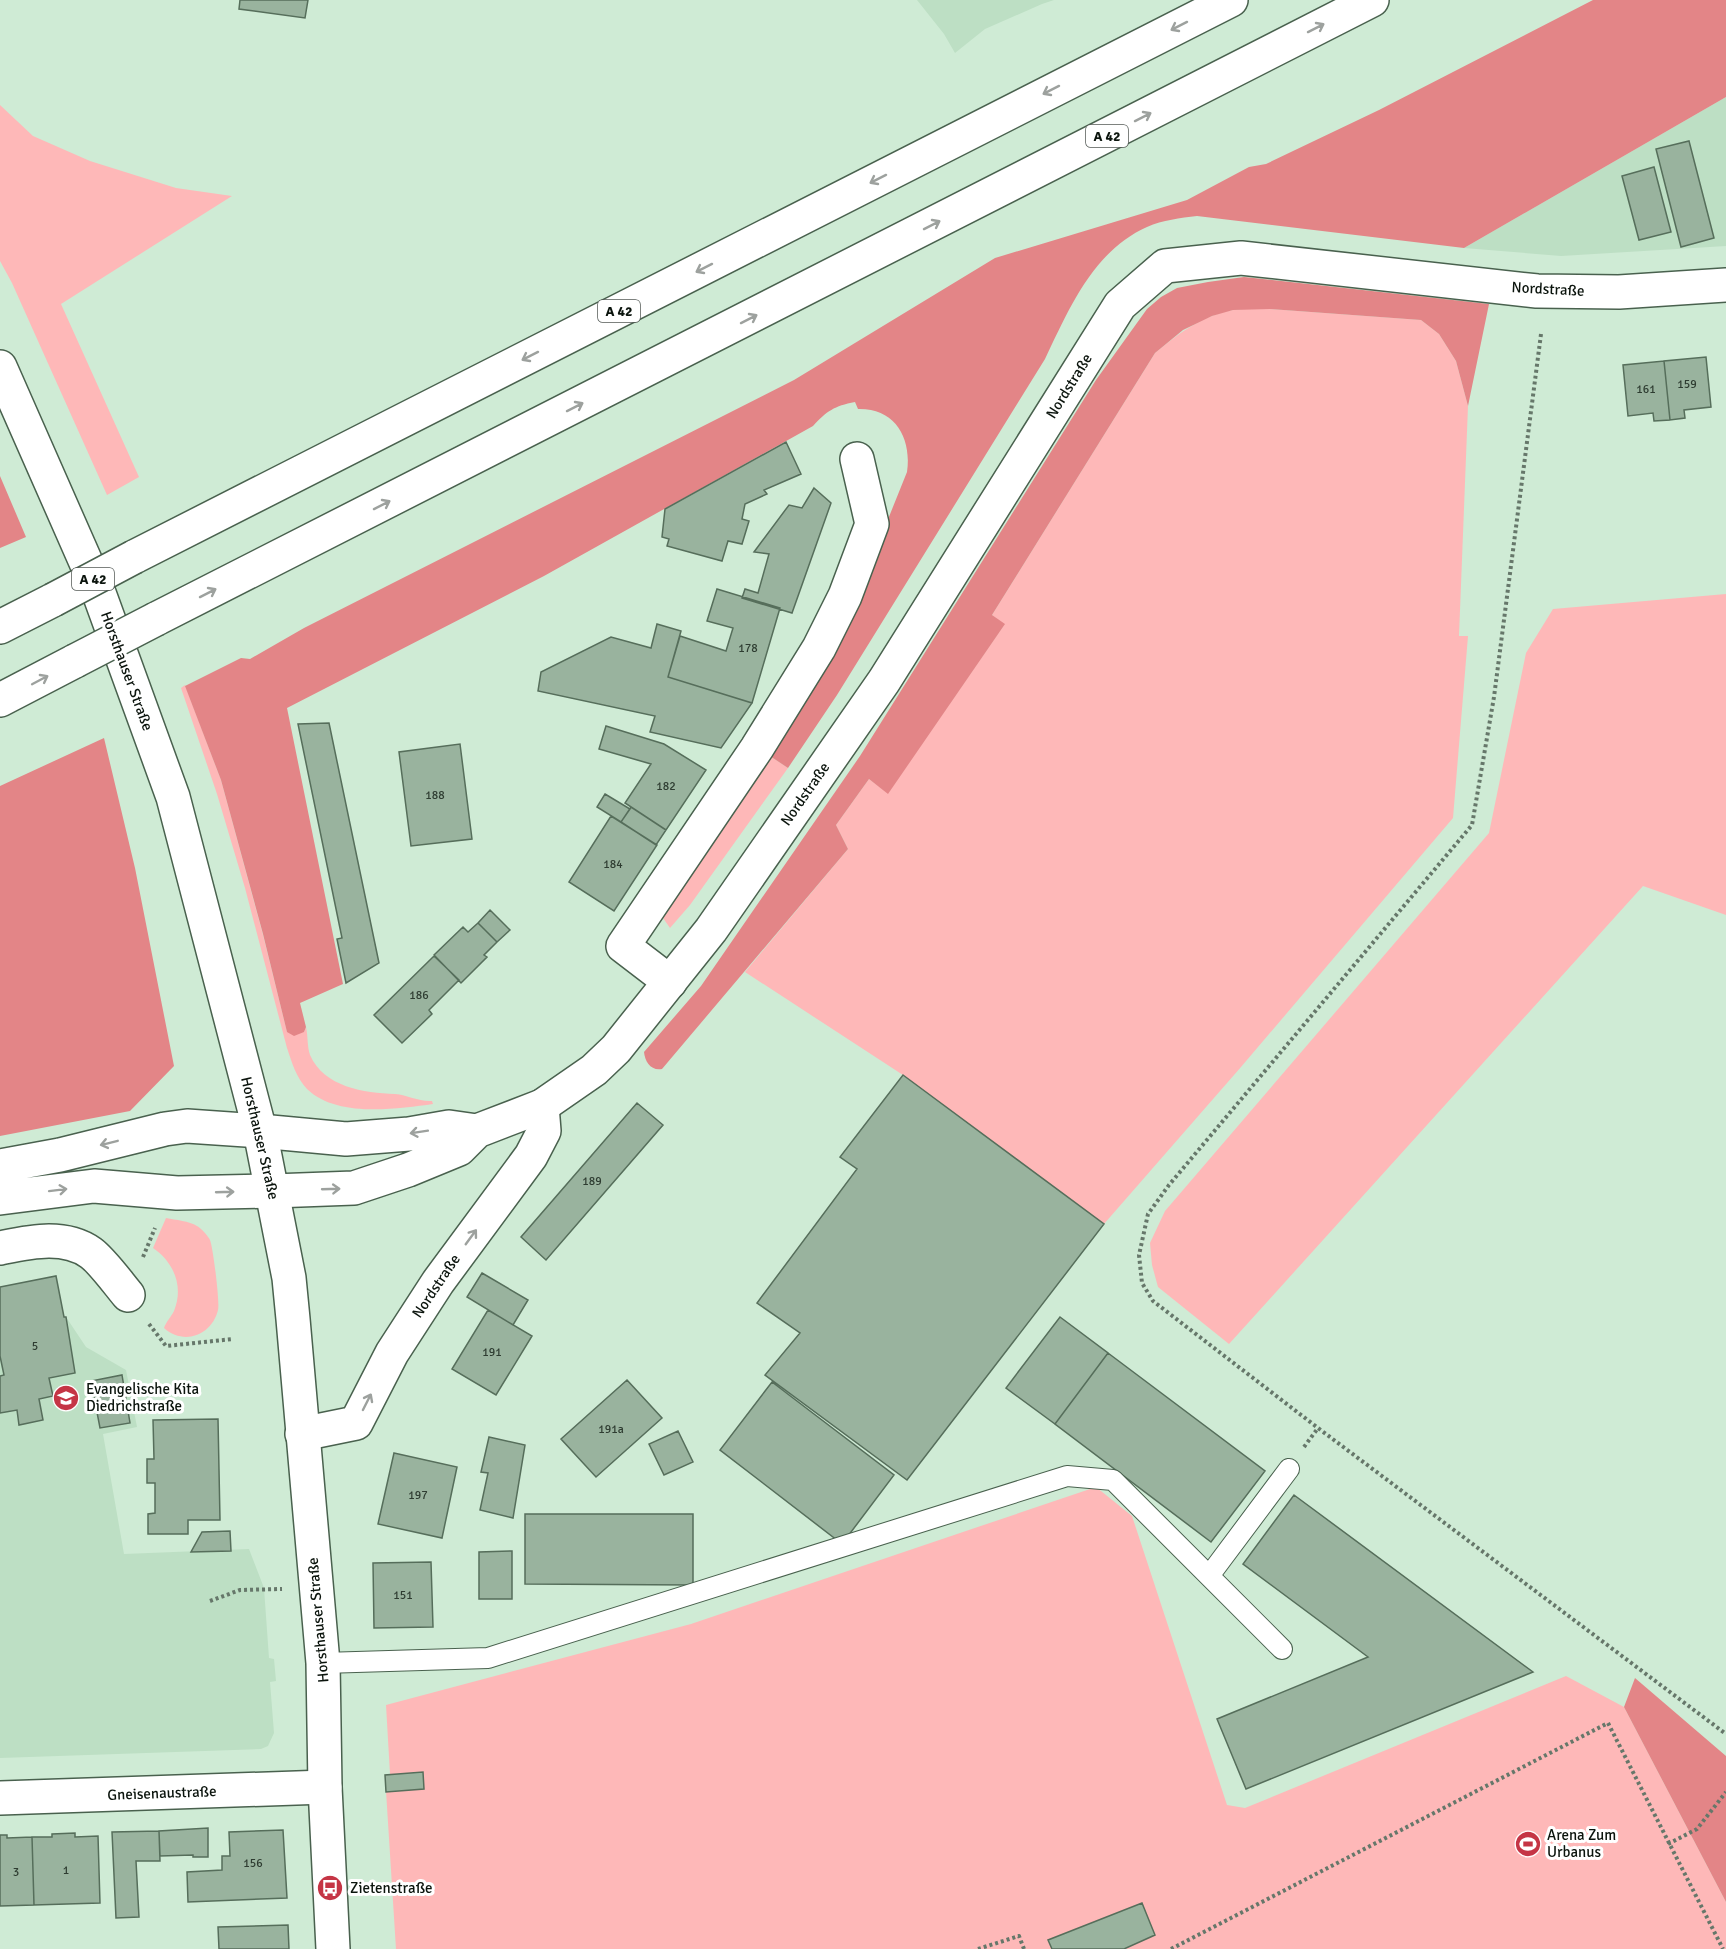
<svg xmlns="http://www.w3.org/2000/svg" width="1726" height="1949" font-family="Signika,sans-serif">
	<rect width="100%" height="100%" fill="#cfebd5"/>
	<path fill="#bddfc4" d="M 917,0 L 1054,0 L 1042,4 L 985,29 L 955,53 L 944,34 Z
		M 1726,97 L 1726,246 L 1561,256 L 1464,248 Z
		M 56,1276 L 64,1317 L 66,1317 L 86,1347 L 126,1370 L 137,1427 L 103,1434 L 124,1554 L 249,1549 L 264,1588 L 269,1658 L 274,1659 L 276,1681 L 270,1682 L 274,1733 L 268,1746 L 261,1749 L 0,1758 L 0,1287 Z"/>
	<path fill="#feb8b8" d="M 0,105 L 33,136 L 90,161 L 176,188 L 232,196 L 61,304 L 139,477 L 107,495 L 12,283 L 0,261 Z
		M 1270,309 L 1421,320 L 1439,334 L 1456,361 L 1468,406 L 1459,636 L 1468,636 L 1453,818 L 1241,1067 L 1104,1224 L 903,1075 L 745,972 L 848,849 L 836,825 L 869,779 L 888,793 L 1004,625 L 992,615 L 1155,353 C 1178,334 1203,315 1233,310 C 1245,308 1258,309 1270,309 Z
		M 1726,594 L 1726,915 L 1643,886 L 1229,1344 L 1158,1287 L 1152,1265 L 1150,1243 L 1165,1211 L 1489,833 L 1526,653 L 1553,609 Z
		M 185,685 L 221,780 L 263,935 L 287,1032 L 304,1032 L 306,1027 C 308,1035 307,1046 310,1055 C 324,1087 364,1093 395,1094 C 408,1095 419,1102 432,1101 L 433,1104 C 396,1109 337,1118 307,1089 C 296,1077 292,1063 287,1048 L 245,888 L 217,794 L 181,688 Z
		M 764,752 L 788,768 L 690,905 L 670,928 L 663,918 L 664,905 Z
		M 166,1218 C 176,1220 189,1221 197,1226 C 201,1228 208,1236 210,1240 C 213,1247 220,1303 218,1310 C 212,1335 184,1346 164,1328 C 166,1322 171,1317 174,1311 C 184,1287 174,1262 153,1248 Z
		M 1096,1487 L 1132,1516 L 1227,1805 L 1245,1808 L 1566,1676 L 1624,1707 L 1726,1902 L 1726,1949 L 396,1949 L 385,1775 L 390,1774 L 386,1705 L 691,1624 Z"/>
	<path fill="#e38587" d="M 1593,0 L 1726,0 L 1726,97 L 1464,248 L 1197,216 C 1180,218 1163,220 1147,227 C 1093,251 1069,309 1045,359 L 837,695 L 788,768 L 764,752 L 862,584 L 907,472 C 912,438 895,408 858,409 L 855,402 C 834,406 827,411 813,426 L 544,576 L 287,708 L 343,984 L 300,1003 L 306,1027 L 304,1032 L 294,1036 L 287,1032 L 263,934 L 221,780 L 185,686 L 241,658 L 250,659 L 304,628 L 794,380 L 995,258 L 1187,200 L 1249,167 L 1266,164 L 1379,110 Z
		M 1244,277 L 1489,304 L 1468,406 L 1456,361 L 1439,334 L 1421,320 L 1270,309 L 1233,310 L 1212,316 L 1183,330 L 1155,353 L 992,615 L 1005,624 L 888,794 L 869,779 L 836,825 L 848,849 L 662,1069 C 651,1071 645,1062 644,1052 L 701,986 L 860,756 L 1096,380 L 1147,309 L 1161,297 L 1177,288 L 1208,282 Z
		M 0,476 L 26,537 L 0,548 Z
		M 104,738 L 135,868 L 174,1066 L 130,1111 L 0,1136 L 0,786 Z
		M 1635,1678 L 1726,1756 L 1726,1902 L 1624,1707 Z"/>
	<path fill="#99b39e" stroke="#566e5b" stroke-width="1.5" d="M 240,0 L 308,0 L 305,18 L 239,9 Z
		M 1689,141 L 1714,238 L 1681,247 L 1656,149 Z
		M 1654,167 L 1671,232 L 1639,240 L 1622,176 Z
		M 1706,357 L 1711,407 L 1684,410 L 1685,418 L 1670,420 L 1664,361 Z
		M 1664,361 L 1670,420 L 1654,421 L 1653,413 L 1628,416 L 1623,365 Z
		M 786,442 L 801,474 L 764,490 L 767,494 L 745,504 L 742,519 L 749,521 L 742,544 L 728,541 L 722,561 L 667,546 L 669,539 L 662,537 L 665,509 Z
		M 814,488 L 831,503 L 792,613 L 742,598 L 745,589 L 758,593 L 769,554 L 754,552 L 789,505 L 802,508 Z
		M 717,589 L 780,608 L 752,703 L 668,677 L 680,636 L 726,651 L 733,628 L 707,621 Z
		M 657,624 L 681,631 L 668,677 L 752,703 L 721,748 L 650,732 L 655,716 L 538,691 L 541,672 L 611,637 L 651,648 Z
		M 329,723 L 379,963 L 346,983 L 337,939 L 342,938 L 298,724 Z
		M 606,726 L 664,744 L 706,770 L 666,830 L 625,803 L 651,764 L 599,749 Z
		M 460,744 L 472,839 L 411,846 L 399,752 Z
		M 605,794 L 630,809 L 621,822 L 597,807 Z
		M 631,807 L 666,830 L 656,845 L 621,822 Z
		M 611,816 L 657,845 L 614,911 L 569,882 Z
		M 490,910 L 510,930 L 497,942 L 478,923 Z
		M 478,923 L 497,942 L 484,955 L 487,957 L 461,983 L 434,955 L 463,927 L 468,932 Z
		M 434,956 L 459,980 L 429,1010 L 432,1014 L 402,1043 L 374,1015 Z
		M 903,1075 L 1104,1224 L 907,1480 L 765,1375 L 800,1333 L 757,1303 L 857,1169 L 840,1157 Z
		M 637,1103 L 663,1125 L 546,1260 L 521,1237 Z
		M 482,1273 L 528,1300 L 513,1325 L 467,1297 Z
		M 56,1276 L 64,1317 L 66,1317 L 75,1373 L 49,1378 L 53,1396 L 39,1399 L 43,1420 L 19,1425 L 17,1410 L 0,1413 L 0,1376 L 4,1375 L 0,1356 L 0,1287 Z
		M 488,1310 L 532,1336 L 496,1395 L 452,1369 Z
		M 1060,1317 L 1108,1353 L 1055,1424 L 1006,1388 Z
		M 1108,1353 L 1265,1471 L 1211,1542 L 1055,1424 Z
		M 122,1375 L 130,1423 L 100,1428 L 91,1381 Z
		M 627,1380 L 662,1418 L 596,1477 L 561,1439 Z
		M 772,1382 L 894,1475 L 842,1544 L 720,1450 Z
		M 218,1419 L 220,1520 L 188,1520 L 188,1534 L 148,1534 L 148,1514 L 155,1513 L 155,1483 L 147,1483 L 147,1459 L 154,1459 L 153,1420 Z
		M 678,1431 L 693,1462 L 664,1475 L 649,1444 Z
		M 489,1437 L 525,1445 L 513,1518 L 480,1510 L 488,1473 L 481,1472 Z
		M 394,1453 L 457,1467 L 442,1538 L 378,1524 Z
		M 1294,1495 L 1533,1672 L 1246,1789 L 1217,1719 L 1368,1657 L 1243,1564 Z
		M 525,1514 L 693,1514 L 693,1585 L 525,1584 Z
		M 230,1531 L 231,1551 L 191,1552 L 202,1532 Z
		M 512,1551 L 512,1599 L 479,1599 L 479,1552 Z
		M 431,1562 L 433,1627 L 374,1628 L 373,1563 Z
		M 423,1772 L 424,1789 L 386,1792 L 385,1775 Z
		M 208,1828 L 208,1857 L 193,1857 L 193,1855 L 160,1856 L 159,1831 Z
		M 283,1830 L 287,1898 L 188,1902 L 187,1872 L 222,1870 L 222,1856 L 230,1856 L 229,1832 Z
		M 159,1831 L 160,1861 L 136,1861 L 139,1917 L 116,1918 L 112,1832 Z
		M 75,1833 L 75,1837 L 98,1836 L 100,1903 L 34,1905 L 32,1837 L 52,1837 L 52,1834 Z
		M 0,1835 L 7,1835 L 7,1838 L 32,1837 L 34,1905 L 0,1906 Z
		M 1142,1903 L 1155,1935 L 1124,1949 L 1052,1949 L 1048,1940 Z
		M 288,1925 L 289,1949 L 219,1949 L 218,1927 Z"/>
	<g fill="none" stroke-linecap="round" stroke-linejoin="round">
		<g stroke="#49614e" stroke-width="22">
			<path id="service" d="M 1209,1576 L 1289,1469
				M 323,1663 L 488,1658 L 1067,1476 L 1113,1480 L 1282,1649"/>
		</g>
		<g stroke="#49614e" stroke-width="36">
			<path id="minor" d="M 670,982 L 623,946 L 757,748 L 819,648 L 845,596 L 872,524 L 857,459
				M 0,1248 C 30,1242 64,1234 91,1253 C 102,1261 118,1283 128,1295
				M 302,1434 L 356,1423 L 392,1353 L 438,1282 L 531,1156 L 544,1131 L 542,1106
				M 0,1798 L 325,1787"/>
		</g>
		<g stroke="#49614e" stroke-width="36">
			<path id="tertiary" d="M 260,1131 L 346,1139 L 409,1134 L 449,1127 L 477,1131
				M 273,1191 L 354,1188 L 408,1170 L 459,1149 L 477,1131 L 542,1106 L 594,1070 L 616,1049 L 711,930 L 884,681 L 1120,305 L 1165,266 L 1241,258 L 1537,291 L 1619,292 L 1726,285"/>
		</g>
		<g stroke="#49614e" stroke-width="36">
			<path id="secondary" d="M 0,367 L 96,585 L 173,797 L 260,1131 L 289,1278 L 293,1319 L 323,1663 L 325,1787 L 333,1949"/>
		</g>
		<g stroke="#49614e" stroke-width="36">
			<path id="motorway" d="M 134,557 L 1231,0
				M 156,619 L 1372,0
				M 0,627 L 53,600
				M 0,700 L 75,661
				M 0,1166 L 60,1155 L 165,1129 L 187,1126 L 260,1131
				M 0,1198 L 94,1186 L 177,1193 L 273,1191"/>
		</g>
		<path stroke="#66776a" stroke-width="4" stroke-dasharray="3 3" stroke-linecap="butt" d="M 1541,334 L 1494,697 L 1472,825 L 1169,1185 L 1148,1214 L 1139,1255 L 1142,1283 L 1153,1301 L 1318,1428 L 1726,1734
			M 143,1257 L 155,1228
			M 149,1324 L 166,1346 L 233,1339
			M 1304,1447 L 1318,1428
			M 210,1601 L 240,1590 L 282,1589
			M 1668,1844 L 1697,1829 L 1726,1792
			M 978,1949 L 1019,1936 L 1024,1949
			M 1171,1949 L 1608,1723 L 1723,1949"/>
		<use href="#service" stroke="#fff" stroke-width="20"/>
		<use href="#minor" stroke="#fff" stroke-width="33"/>
		<use href="#tertiary" stroke="#fff" stroke-width="33"/>
		<use href="#secondary" stroke="#fff" stroke-width="33"/>
		<use href="#motorway" stroke="#fff" stroke-width="33"/>
		<g stroke="#49614e" stroke-width="36" stroke-linecap="butt">
			<path id="motorway-bridge" d="M 53,600 L 134,557
				M 75,661 L 156,619"/>
		</g>
		<use href="#motorway-bridge" stroke="#fff" stroke-width="33"/>
	</g>
	<defs><path id="oneway-shaft" d="M-6 0H5M1.5-3L5.5 0L1.5 3" fill="none" stroke-width="1.6" stroke-linecap="round" stroke-linejoin="round" transform="scale(1.5)"/></defs>
	<g stroke="#9da19e">
		<use href="#oneway-shaft" transform="translate(1179 26) rotate(153)"/>
		<use href="#oneway-shaft" transform="translate(1316 28) rotate(-27)"/>
		<use href="#oneway-shaft" transform="translate(1051 90) rotate(153)"/>
		<use href="#oneway-shaft" transform="translate(1143 117) rotate(-27)"/>
		<use href="#oneway-shaft" transform="translate(878 179) rotate(153)"/>
		<use href="#oneway-shaft" transform="translate(932 225) rotate(-27)"/>
		<use href="#oneway-shaft" transform="translate(704 268) rotate(153)"/>
		<use href="#oneway-shaft" transform="translate(749 319) rotate(-27)"/>
		<use href="#oneway-shaft" transform="translate(530 356) rotate(153)"/>
		<use href="#oneway-shaft" transform="translate(575 407) rotate(-27)"/>
		<use href="#oneway-shaft" transform="translate(382 505) rotate(-27)"/>
		<use href="#oneway-shaft" transform="translate(208 593) rotate(-27)"/>
		<use href="#oneway-shaft" transform="translate(40 680) rotate(-28)"/>
		<use href="#oneway-shaft" transform="translate(419 1132) rotate(171)"/>
		<use href="#oneway-shaft" transform="translate(109 1143) rotate(166)"/>
		<use href="#oneway-shaft" transform="translate(331 1189) rotate(-2)"/>
		<use href="#oneway-shaft" transform="translate(58 1190) rotate(-7)"/>
		<use href="#oneway-shaft" transform="translate(225 1192) rotate(-2)"/>
		<use href="#oneway-shaft" transform="translate(471 1237) rotate(-54)"/>
		<use href="#oneway-shaft" transform="translate(367 1402) rotate(-63)"/>
	</g>
	<defs>
		<g id="school-disc" transform="scale(1.35)"><circle r="9.5" fill="#c53545" stroke="#fff"/><path d="M0-5L7-2L0 1L-7-2ZM-4 1L0 2.5L4 1V4Q0 6-4 4Z" fill="#fff"/></g>
		<g id="stadium-disc" transform="scale(1.35)"><circle r="9.5" fill="#c53545" stroke="#fff"/><path d="M0-5a6.5 5 0 1 0 0 10a6.5 5 0 1 0 0-10ZM-3.5-1.8h7v3.6h-7Z" fill="#fff"/></g>
		<g id="bus-disc" transform="scale(1.35)"><circle r="9.5" fill="#c53545" stroke="#fff"/><path d="M-5-6H5V4H4V6H2V4H-2V6H-4V4H-5ZM-3.5-4V0h7V-4ZM-3.5 1.2v1.5H-2V1.2ZM2 1.2v1.5H3.5V1.2Z" fill="#fff"/></g>
	</defs>
	<g fill-rule="evenodd">
		<use href="#school-disc" x="66" y="1398"/>
		<use href="#stadium-disc" x="1528" y="1844"/>
		<use href="#bus-disc" x="330" y="1888"/>
	</g>
	<g text-anchor="middle" stroke-width="6" stroke-linejoin="round" paint-order="stroke">
		<g font-size="12" fill="#2e3c31">
			<text x="1687" y="388">159</text>
			<text x="1646" y="393">161</text>
			<text x="748" y="652">178</text>
			<text x="666" y="790">182</text>
			<text x="435" y="799">188</text>
			<text x="613" y="868">184</text>
			<text x="419" y="999">186</text>
			<text x="592" y="1185">189</text>
			<text x="35" y="1350">5</text>
			<text x="492" y="1356">191</text>
			<text x="611" y="1433">191a</text>
			<text x="418" y="1499">197</text>
			<text x="403" y="1599">151</text>
			<text x="253" y="1867">156</text>
			<text x="66" y="1874">1</text>
			<text x="16" y="1876">3</text>
		</g>
		<g fill="#fff" stroke="#545a56" stroke-width="1.5">
			<rect x="1086" y="125" width="42" height="22" rx="4.5"/>
			<rect x="598" y="300" width="42" height="22" rx="4.5"/>
			<rect x="72" y="568" width="42" height="22" rx="4.5"/>
		</g>
		<g font-size="14" font-weight="bold" fill="#0b140d">
			<text x="1107" y="141">A 42</text>
			<text x="619" y="316">A 42</text>
			<text x="93" y="584">A 42</text>
		</g>
		<g font-size="15" fill="#0b140d" stroke="#fff">
			<text transform="translate(1548 289) rotate(3)" y="5">Nordstraße</text>
			<text transform="translate(1069 386) rotate(-58)" y="5">Nordstraße</text>
			<text transform="translate(127 671) rotate(70)" y="5">Horsthauser Straße</text>
			<text transform="translate(805 794) rotate(-55)" y="5">Nordstraße</text>
			<text transform="translate(260 1138) rotate(77)" y="5">Horsthauser Straße</text>
			<text transform="translate(436 1286) rotate(-56)" y="5">Nordstraße</text>
			<text transform="translate(318 1620) rotate(-95)" y="5">Horsthauser Straße</text>
			<text transform="translate(162 1793) rotate(-2)" y="5">Gneisenaustraße</text>
		</g>
		<g font-size="15" fill="#0b140d" stroke="#fff" text-anchor="start">
			<text x="86" y="1394">Evangelische Kita<tspan x="86" dy="17">Diedrichstraße</tspan></text>
			<text x="1547" y="1840">Arena Zum<tspan x="1547" dy="17">Urbanus</tspan></text>
			<text x="350" y="1893">Zietenstraße</text>
		</g>
	</g>
</svg>
